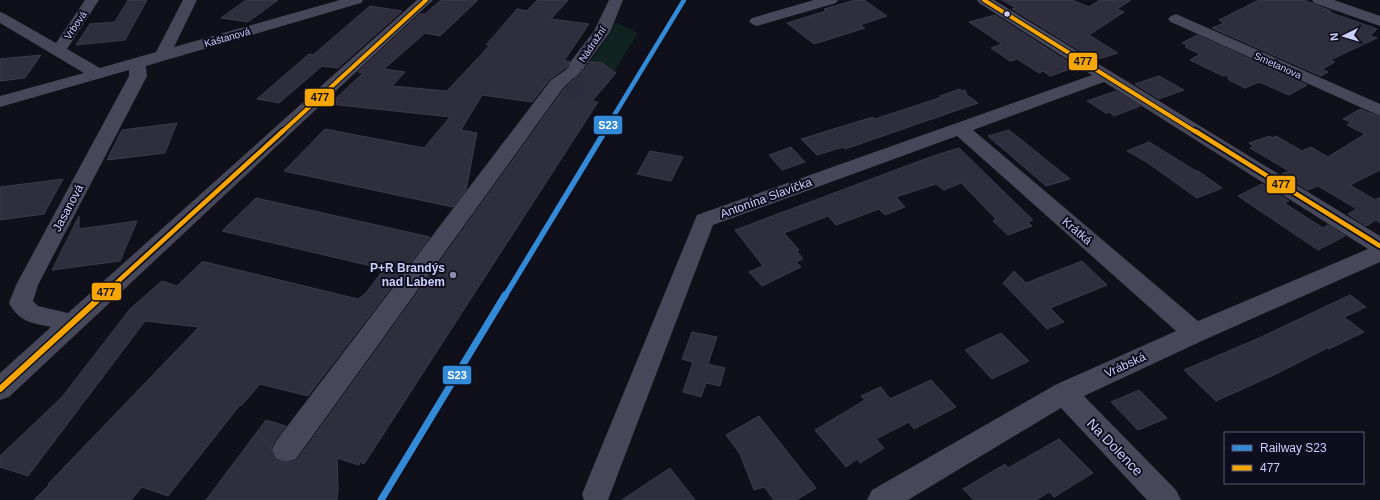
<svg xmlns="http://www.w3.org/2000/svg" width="1380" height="500" font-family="Arial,sans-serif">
	<rect width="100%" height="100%" fill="#10101a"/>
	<path fill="#112321" d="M 615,22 L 636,32 L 637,35 L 614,71 L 607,64 L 590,62 L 610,33 Z"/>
	<path fill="#2e2e3c" stroke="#3c3b4d" d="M 128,0 L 147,0 L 125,40 L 76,45 L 90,24 L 115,22 Z
		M 246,0 L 278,0 L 248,22 L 221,18 Z
		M 441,0 L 478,0 L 440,36 L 425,33 L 384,69 L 405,72 L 392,86 L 447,91 L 490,45 L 486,45 L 517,9 L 527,11 L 537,0 L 568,0 L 551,19 L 589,24 L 564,61 L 569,61 L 568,66 L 550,79 L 532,102 L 482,95 L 461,130 L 477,133 L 466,190 L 453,207 L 284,171 L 325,129 L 424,148 L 450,117 L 330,104 L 363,73 L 358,72 L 420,14 L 425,14 Z
		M 855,0 L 864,0 L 887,16 L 860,25 L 865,28 L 814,44 L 787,23 L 826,11 L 824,9 Z
		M 1002,0 L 1072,0 L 1089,7 L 1100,0 L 1131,0 L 1117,9 L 1124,12 L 1089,35 L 1118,53 L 1095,60 L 1012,9 L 1016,8 Z
		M 1259,0 L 1304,0 L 1331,11 L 1329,12 L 1377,29 L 1370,36 L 1377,38 L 1330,60 L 1335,62 L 1322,69 L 1328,72 L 1321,76 L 1212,28 L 1224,23 L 1219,20 Z
		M 370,6 L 402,11 L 338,68 L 322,66 L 279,103 L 257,99 L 309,54 L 313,55 Z
		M 995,15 L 1076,67 L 1050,76 L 1043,71 L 1039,73 L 1017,59 L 1010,61 L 991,48 L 1002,44 L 969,22 Z
		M 1197,35 L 1307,85 L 1289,95 L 1259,82 L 1245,88 L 1229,80 L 1227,75 L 1223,76 L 1190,60 L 1200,54 L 1185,47 L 1187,45 L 1182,43 Z
		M 41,55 L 25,78 L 0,81 L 0,59 Z
		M 590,62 L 603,63 L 616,73 L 592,101 L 598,102 L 364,464 L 360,462 L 359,465 L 337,458 L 338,488 L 337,500 L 206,500 L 266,420 L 286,426 L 275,440 L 271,449 L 275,460 L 286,463 L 297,460 L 564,89 L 584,70 Z
		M 1159,76 L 1184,90 L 1159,99 L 1135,84 Z
		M 960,89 L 962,91 L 965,90 L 967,95 L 978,103 L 845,149 L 843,147 L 817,155 L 801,139 L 873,117 L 875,119 L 942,97 L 940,96 Z
		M 1116,91 L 1140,106 L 1114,116 L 1109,112 L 1106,113 L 1087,101 Z
		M 1360,109 L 1380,117 L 1380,170 L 1350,185 L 1375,200 L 1380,197 L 1380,223 L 1376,220 L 1366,226 L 1348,214 L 1357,209 L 1318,186 L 1308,190 L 1282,174 L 1289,171 L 1250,148 L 1254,146 L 1249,143 L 1270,136 L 1272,138 L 1276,136 L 1302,151 L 1311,147 L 1328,157 L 1365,134 L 1347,125 L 1351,122 L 1343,119 Z
		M 177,123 L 165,153 L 107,160 L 122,130 Z
		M 1009,130 L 1070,179 L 1046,186 L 988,136 Z
		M 1149,142 L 1196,171 L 1198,171 L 1222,188 L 1197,198 L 1148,163 L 1127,151 Z
		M 791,147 L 805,162 L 782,170 L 769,155 Z
		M 959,148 L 1033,220 L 1028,222 L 1032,226 L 1008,235 L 993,221 L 996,219 L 961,183 L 944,190 L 936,184 L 896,197 L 905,207 L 885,215 L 879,209 L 836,225 L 828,216 L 784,233 L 799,250 L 797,251 L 803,259 L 796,262 L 801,267 L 762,286 L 749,272 L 763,266 L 735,230 L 933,156 Z
		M 650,151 L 683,157 L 671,181 L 637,174 Z
		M 63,179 L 44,214 L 0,220 L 0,187 Z
		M 1262,184 L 1289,201 L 1284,203 L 1323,228 L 1328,225 L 1345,236 L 1318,250 L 1238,196 Z
		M 256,198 L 430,237 L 308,396 L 260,384 L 241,406 L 240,405 L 168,496 L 142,487 L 131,500 L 34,500 L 50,484 L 48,484 L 199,327 L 145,321 L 28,476 L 0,467 L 0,456 L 62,397 L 130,309 L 162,281 L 177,286 L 202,262 L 205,262 L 358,299 L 366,293 L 384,269 L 222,231 Z
		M 79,216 L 79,229 L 137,221 L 120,261 L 52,270 Z
		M 1082,261 L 1107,285 L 1050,308 L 1064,322 L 1047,329 L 1003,283 L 1014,271 L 1026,283 Z
		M 1350,295 L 1366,307 L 1344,317 L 1364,332 L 1329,349 L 1327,348 L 1278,373 L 1216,401 L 1184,370 L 1257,339 Z
		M 692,332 L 717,337 L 708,364 L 725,368 L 720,386 L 706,383 L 701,397 L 683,392 L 693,362 L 682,359 Z
		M 1001,333 L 1029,361 L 992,379 L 965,350 Z
		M 931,380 L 956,407 L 914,429 L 909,422 L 876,439 L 884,448 L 860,463 L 857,459 L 846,467 L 815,430 L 865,400 L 861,396 L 881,387 L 890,399 Z
		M 1139,390 L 1167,418 L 1138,430 L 1111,402 Z
		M 759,416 L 816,488 L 796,500 L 774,500 L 764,487 L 754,490 L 740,454 L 726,435 Z
		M 1059,439 L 1093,473 L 1054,497 L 1049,492 L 1036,500 L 974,500 L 963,489 L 1005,464 L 1008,468 Z
		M 670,468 L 695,500 L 622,500 Z"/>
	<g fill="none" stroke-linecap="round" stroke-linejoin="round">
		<path stroke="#2c2d3c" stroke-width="16" stroke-dasharray="16 8" stroke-linecap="butt" d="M 574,99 L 576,89 L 571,77 L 577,65"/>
		<path fill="#464859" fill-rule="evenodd" d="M 85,0 L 99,0 L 67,49 L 100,68 L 156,52 L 183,0 L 197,0 L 174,47 L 340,0 L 363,0 L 361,3 L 146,66 L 147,76 L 38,285 L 33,301 L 38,306 L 68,313 L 417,0 L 433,0 L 9,397 L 0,400 L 0,373 L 51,327 C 32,323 19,322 9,303 L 16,285 L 129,76 L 129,70 L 0,107 L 0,96 L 84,73 L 0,23 L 0,12 L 5,14 L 56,43 Z
			M 609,0 L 623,0 L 610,32 L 583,69 L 580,69 L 581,71 L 563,88 L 296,459 L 286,462 L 276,459 L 272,450 L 276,441 L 551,80 L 570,67 L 569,65 L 571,61 L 594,31 Z
			M 814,0 L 838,0 L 836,3 L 757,26 L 752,24 L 749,21 L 752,18 Z
			M 977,0 L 994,0 L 1380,236 L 1380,262 L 1204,340 L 1084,396 L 1176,490 L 1181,500 L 1147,500 L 1061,408 L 908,500 L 867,500 L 872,490 L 1055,385 L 1176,331 L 957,136 L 713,225 L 608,500 L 584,500 L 582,494 L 697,215 L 1092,75 L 979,3 ZM 1104,82 L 1368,249 L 1198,321 L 973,130 Z
			M 1312,0 L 1334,0 L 1380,16 L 1380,26 L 1314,3 Z
			M 1176,14 L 1380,104 L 1380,116 L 1171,22 L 1168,19 L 1171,16 Z"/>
		<g stroke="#0d0d1d" stroke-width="6">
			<path id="bus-1-far2" d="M 984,0 L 1196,132
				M 282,132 L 426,0"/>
		</g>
		<g stroke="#0d0d1d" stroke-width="8">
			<path id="bus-1-far1" d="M 1195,131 L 1380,246
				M 102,296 L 283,131"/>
		</g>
		<g stroke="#0d0d1d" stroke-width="9">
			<path id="bus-1" d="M 0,389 L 103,295"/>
		</g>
		<use href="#bus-1-far2" stroke="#f7a600" stroke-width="4"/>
		<use href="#bus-1-far1" stroke="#f7a600" stroke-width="4.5"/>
		<use href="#bus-1" stroke="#f7a600" stroke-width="6"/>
		<g stroke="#0d0d1d" stroke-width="7">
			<path id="rail-1-far2" d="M 604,132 L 684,0"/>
		</g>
		<g stroke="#0d0d1d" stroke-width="8">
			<path id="rail-1-far1" d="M 505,296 L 605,131"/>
		</g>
		<g stroke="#0d0d1d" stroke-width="10">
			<path id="rail-1" d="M 381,500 L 505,295"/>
		</g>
		<use href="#rail-1-far2" stroke="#338bd7" stroke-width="4.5"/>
		<use href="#rail-1-far1" stroke="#338bd7" stroke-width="5.5"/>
		<use href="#rail-1" stroke="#338bd7" stroke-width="7"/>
	</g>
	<circle fill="#cdcffb" stroke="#0d0d1d" stroke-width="1.5" cx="1007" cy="14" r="3.5"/>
	<circle fill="#8b8cac" stroke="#0d0d1d" stroke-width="1.5" cx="453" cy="275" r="4"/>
	<g text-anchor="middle" stroke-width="4" stroke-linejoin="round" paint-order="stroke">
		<g font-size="10" fill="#cdcffb" stroke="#0d0d1d">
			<text transform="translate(75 25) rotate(-56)" y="4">Vrbová</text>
			<text transform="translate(227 37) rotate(-16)" y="4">Kaštanová</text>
			<text transform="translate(592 44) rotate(-56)" y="4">Nádražní</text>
			<text transform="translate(1278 65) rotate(24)" y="4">Smetanova</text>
		</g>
		<g font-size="12" fill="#cdcffb" stroke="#0d0d1d">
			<text transform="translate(766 198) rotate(-20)" y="4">Antonína Slavíčka</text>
			<text transform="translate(68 208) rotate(-62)" y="4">Jasanová</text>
			<text transform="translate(1077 231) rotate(41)" y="4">Krátká</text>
			<text transform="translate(1125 365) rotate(-25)" y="4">Vrábská</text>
		</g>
		<g font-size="12" font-weight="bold" fill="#cdcffb" stroke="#0d0d1d" text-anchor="end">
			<text x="445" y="272">P+R Brandýs<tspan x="445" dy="14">nad Labem</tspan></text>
		</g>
		<g font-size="14" fill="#cdcffb" stroke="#0d0d1d">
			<text transform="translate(1115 447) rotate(46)" y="5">Na Dolence</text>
		</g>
	</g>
	<g stroke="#0d0d1d" stroke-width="1.5">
		<rect x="1068" y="52" width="30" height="19" rx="4" fill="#f7a600"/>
		<rect x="304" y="88" width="31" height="19" rx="4" fill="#f7a600"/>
		<rect x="593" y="115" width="30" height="20" rx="4" fill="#338bd7"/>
		<rect x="1266" y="175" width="30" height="19" rx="4" fill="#f7a600"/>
		<rect x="91" y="282" width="31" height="19" rx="4" fill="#f7a600"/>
		<rect x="442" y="365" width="30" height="20" rx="4" fill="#338bd7"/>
	</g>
	<g font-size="11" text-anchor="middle" font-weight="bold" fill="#fff">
		<text x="608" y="129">S23</text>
		<text x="457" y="379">S23</text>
	</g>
	<g font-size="11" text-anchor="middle" font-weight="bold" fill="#111">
		<text x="1083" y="65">477</text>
		<text x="320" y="101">477</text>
		<text x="1281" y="188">477</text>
		<text x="106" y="296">477</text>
	</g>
	<rect x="1224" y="432" width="140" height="52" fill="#0d0d1d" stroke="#5a5b76"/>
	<rect x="1232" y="445" width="20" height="6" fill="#338bd7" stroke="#5a5b76"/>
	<text x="1260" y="452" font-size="12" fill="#cdcffb">Railway S23</text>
	<rect x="1232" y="465" width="20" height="6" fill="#f7a600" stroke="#5a5b76"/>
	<text x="1260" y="472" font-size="12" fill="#cdcffb">477</text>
	<g transform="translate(1344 36) rotate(265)" stroke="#0d0d1d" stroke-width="3" paint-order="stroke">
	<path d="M0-3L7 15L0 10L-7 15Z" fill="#cdcffb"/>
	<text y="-6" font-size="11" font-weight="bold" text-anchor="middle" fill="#cdcffb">N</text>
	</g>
</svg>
